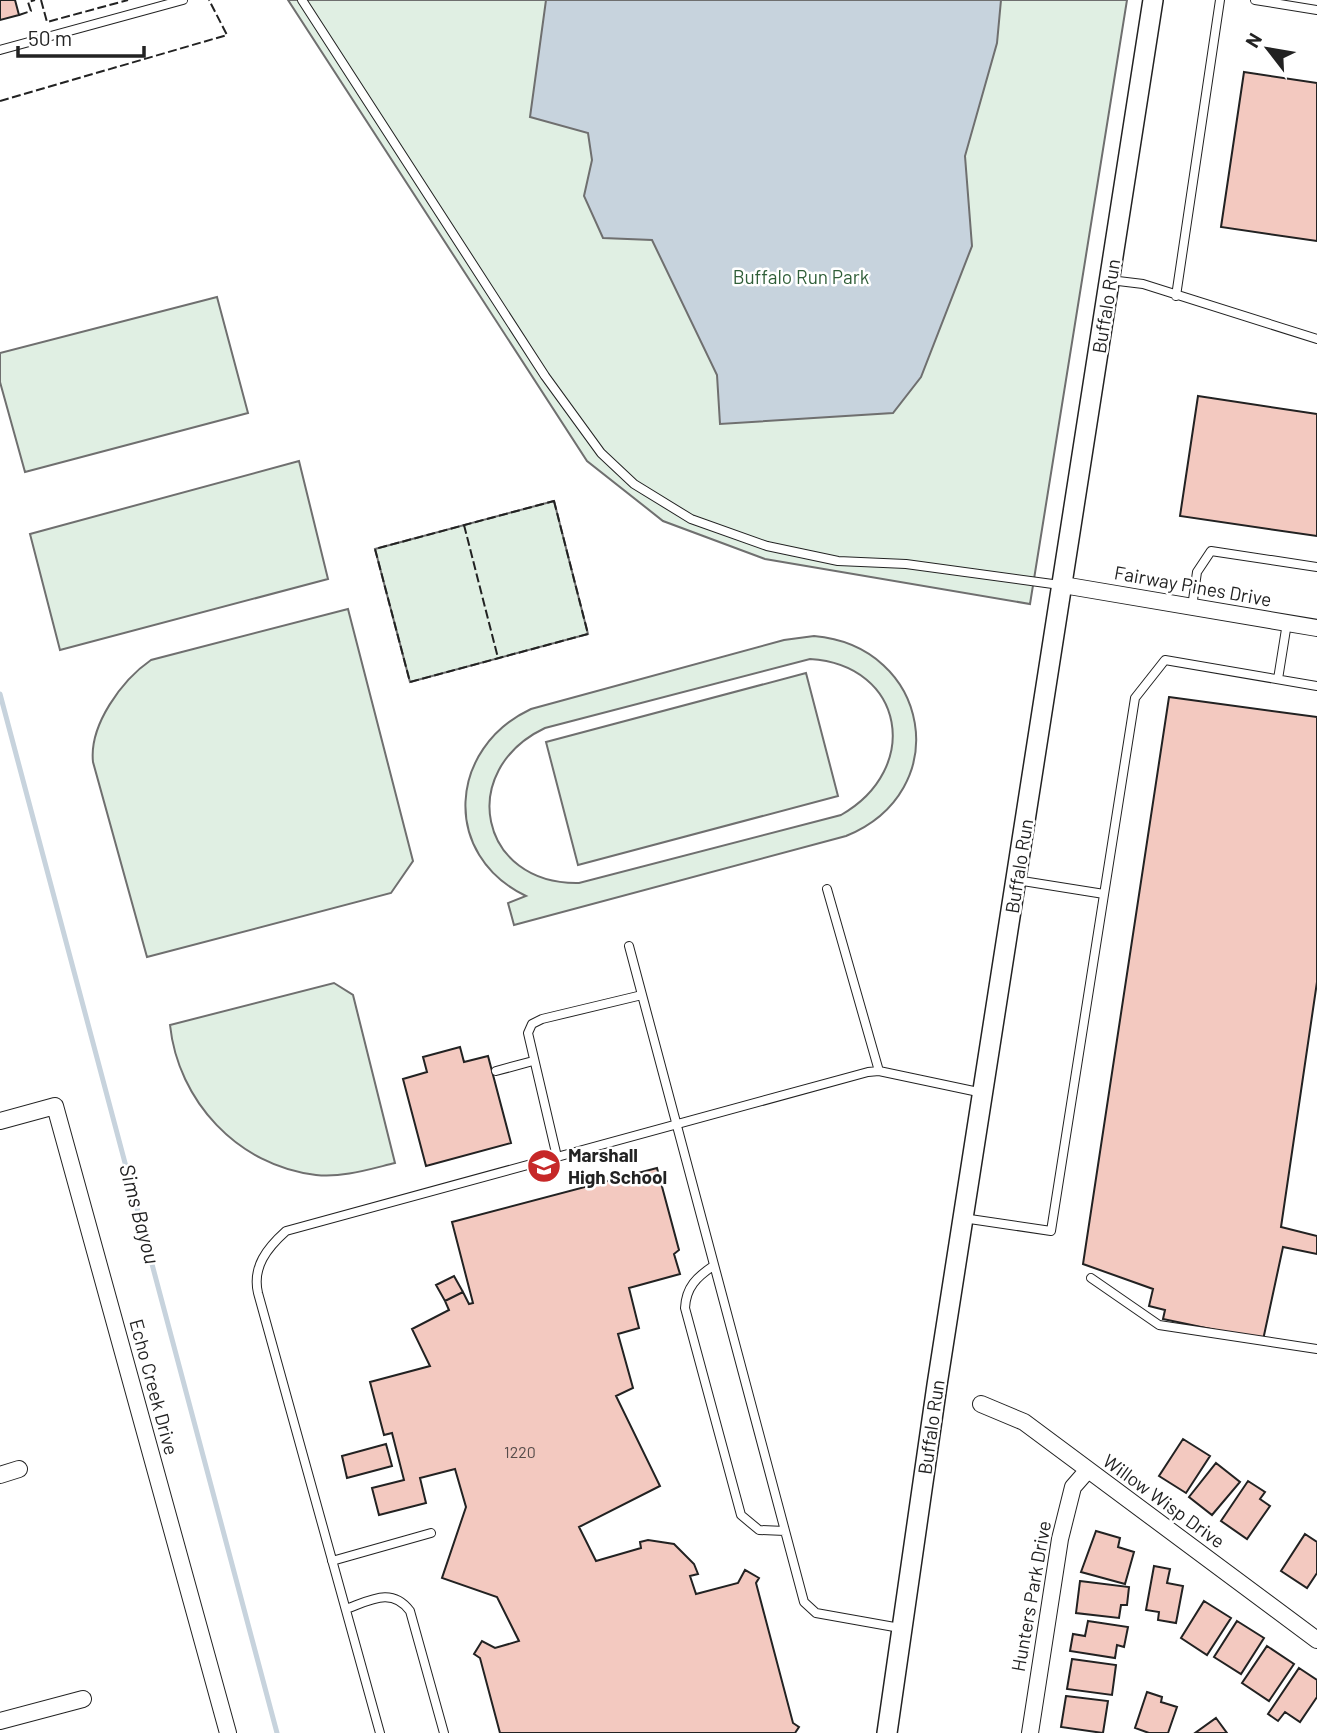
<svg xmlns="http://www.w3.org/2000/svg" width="1317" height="1733" font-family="Barlow,sans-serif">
	<rect width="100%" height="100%" fill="#fff"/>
	<path fill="#e0efe3" stroke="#6f6f6f" stroke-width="2" fill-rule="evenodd" d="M 288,0 L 1127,0 L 1030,604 L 765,559 L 663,521 L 587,461 Z
		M 217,297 L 248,413 L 25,472 L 0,382 L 0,353 Z
		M 299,461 L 328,579 L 60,650 L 30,534 Z
		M 554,501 L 588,634 L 410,682 L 375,549 Z
		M 348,609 L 413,861 L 391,893 L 147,957 L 93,762 C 89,725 122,680 151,660 Z
		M 814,636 C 930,646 956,791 846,836 L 514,925 L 508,903 L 526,896 C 441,855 448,748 531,709 L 784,640 ZM 810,659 C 905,665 922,769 841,815 L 579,883 C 479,885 456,770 545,728 Z
		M 806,673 L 838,796 L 578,865 L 546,742 Z
		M 334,983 L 353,995 L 395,1163 C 370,1169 342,1178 316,1175 C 238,1166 178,1101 170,1025 Z"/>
	<path fill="#c7d3dd" stroke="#6f6f6f" stroke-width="2" d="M 546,0 L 1001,0 L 997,43 L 965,156 L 972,246 L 921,377 L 893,413 L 720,424 L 717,375 L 652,240 L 603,238 L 584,196 L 592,160 L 588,133 L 530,117 Z"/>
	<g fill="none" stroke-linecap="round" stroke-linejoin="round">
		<path stroke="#c7d3dd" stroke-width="5" d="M 0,694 L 277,1733"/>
	</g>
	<path fill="#f3c9c0" stroke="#222" stroke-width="2" d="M 0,0 L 15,0 L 19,15 L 0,20 Z
		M 1244,72 L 1317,83 L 1317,241 L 1221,227 Z
		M 1198,396 L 1317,414 L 1317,536 L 1180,516 Z
		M 1169,697 L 1317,717 L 1317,982 L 1281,1227 L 1317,1236 L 1317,1254 L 1283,1247 L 1263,1340 L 1163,1319 L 1165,1310 L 1149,1306 L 1153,1289 L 1083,1264 Z
		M 460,1047 L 464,1062 L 488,1056 L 511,1143 L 426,1166 L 403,1079 L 427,1072 L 423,1057 Z
		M 657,1168 L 679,1250 L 674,1254 L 680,1274 L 629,1288 L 639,1328 L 618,1334 L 633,1388 L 616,1396 L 660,1486 L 579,1527 L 596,1561 L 641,1548 L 640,1542 L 648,1540 L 674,1544 L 694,1564 L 698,1574 L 690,1576 L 696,1594 L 738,1583 L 745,1570 L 759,1578 L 756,1583 L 793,1723 L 799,1727 L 795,1733 L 500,1733 L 480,1658 L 474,1654 L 482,1641 L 495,1648 L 519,1641 L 497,1597 L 442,1578 L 466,1507 L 455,1469 L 420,1478 L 426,1503 L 379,1515 L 372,1488 L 404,1480 L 392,1433 L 384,1435 L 370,1382 L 430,1366 L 412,1329 L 449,1310 L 445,1301 L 463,1292 L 469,1304 L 473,1303 L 452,1222 Z
		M 454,1276 L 463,1292 L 445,1301 L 436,1285 Z
		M 1183,1439 L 1210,1456 L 1186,1493 L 1159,1476 Z
		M 386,1444 L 392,1466 L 347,1478 L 342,1456 Z
		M 1216,1463 L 1240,1482 L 1212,1515 L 1189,1497 Z
		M 1248,1481 L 1265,1492 L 1260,1499 L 1270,1506 L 1247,1539 L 1221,1521 Z
		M 1096,1531 L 1120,1538 L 1118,1547 L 1134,1552 L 1125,1584 L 1081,1572 Z
		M 1305,1534 L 1317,1542 L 1317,1573 L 1307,1588 L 1281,1571 Z
		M 1154,1566 L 1170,1569 L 1167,1583 L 1183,1586 L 1176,1623 L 1158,1620 L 1159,1612 L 1146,1610 Z
		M 1080,1581 L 1129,1587 L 1127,1605 L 1121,1605 L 1119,1618 L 1076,1613 Z
		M 1204,1601 L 1231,1618 L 1207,1655 L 1181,1638 Z
		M 1088,1621 L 1128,1627 L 1124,1647 L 1117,1645 L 1115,1658 L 1070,1651 L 1073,1634 L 1085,1636 Z
		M 1237,1621 L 1264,1638 L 1241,1674 L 1214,1657 Z
		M 1267,1646 L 1294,1664 L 1269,1701 L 1242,1683 Z
		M 1072,1659 L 1116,1665 L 1112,1695 L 1067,1689 Z
		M 1299,1668 L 1317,1680 L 1317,1697 L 1300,1722 L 1285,1712 L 1278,1721 L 1268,1714 Z
		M 1147,1692 L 1162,1697 L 1161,1702 L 1177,1707 L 1168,1733 L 1149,1733 L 1135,1728 Z
		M 1066,1696 L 1108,1701 L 1103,1733 L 1061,1727 Z
		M 1216,1718 L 1227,1733 L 1195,1733 Z"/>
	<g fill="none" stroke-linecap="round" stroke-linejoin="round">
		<g stroke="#222" stroke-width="10">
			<path id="service" d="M 302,0 L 545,376 L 601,453 L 634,484 L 691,519 L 767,546 L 838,561 L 906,564 L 1060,585
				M 1255,0 L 1317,10
				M 0,50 L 183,0
				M 1110,280 L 1143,284 L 1317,339
				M 1176,296 L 1220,0
				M 1192,607 L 1197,572 L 1211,551 L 1317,567
				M 1278,679 L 1287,623
				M 1016,880 L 1104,894
				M 827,889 L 879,1071
				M 629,946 L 804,1602 L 816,1613 L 900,1628
				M 496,1071 L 533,1061
				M 557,1157 L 528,1033 L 532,1024 L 542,1019 L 642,995
				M 963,1218 L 1051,1231 L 1135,698 L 1165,660 L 1317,686
				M 713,1266 C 697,1277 686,1287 685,1308 L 741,1515 L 759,1530 L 785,1531
				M 1091,1278 L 1159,1325 L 1317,1349
				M 332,1561 L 431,1533
				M 346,1609 C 371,1600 392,1587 410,1611 L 444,1733
				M 380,1733 L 258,1293 C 252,1267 267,1248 286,1231 L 868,1072 L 879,1071 L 983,1093"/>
		</g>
		<g stroke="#222" stroke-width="18">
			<path id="minor" d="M 1063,585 L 1317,628
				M 0,1121 L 55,1106 L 228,1733
				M 981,1404 L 1024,1422 L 1317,1640
				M 0,1475 L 19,1469
				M 0,1721 L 83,1699
				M 1030,1733 L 1060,1539 L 1073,1487 L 1087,1471"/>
		</g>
		<g stroke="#222" stroke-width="22">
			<path id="tertiary" d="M 887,1733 L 937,1385 L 1153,0"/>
		</g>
		<use href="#service" stroke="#fff" stroke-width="8"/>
		<use href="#minor" stroke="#fff" stroke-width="16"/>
		<use href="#tertiary" stroke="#fff" stroke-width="19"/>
		<path stroke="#222" stroke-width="2" stroke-dasharray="9 3.5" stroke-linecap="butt" d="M 41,0 L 47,22 L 128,0
			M 19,15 L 31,11 L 28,2 L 35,0
			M 0,101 L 227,35 L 209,0
			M 554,501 L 588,634 L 410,682 L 375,549 Z
			M 464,525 L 498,658"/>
	</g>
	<defs>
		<g id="school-disc" transform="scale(1.75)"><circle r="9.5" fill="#c62828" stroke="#fff"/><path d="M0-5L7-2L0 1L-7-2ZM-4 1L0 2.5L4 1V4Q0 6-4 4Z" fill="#fff"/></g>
	</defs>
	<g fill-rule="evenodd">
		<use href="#school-disc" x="544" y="1166"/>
	</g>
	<g text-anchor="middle" stroke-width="5" stroke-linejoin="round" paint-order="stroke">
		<g font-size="16" fill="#564c4a">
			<text x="520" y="1458">1220</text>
		</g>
		<g font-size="19" fill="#2f5e38" stroke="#fff">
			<text x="801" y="284">Buffalo Run Park</text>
		</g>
		<g font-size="19" fill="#222" stroke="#fff">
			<text transform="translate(1106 306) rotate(-81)" y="7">Buffalo Run</text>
			<text transform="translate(1193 586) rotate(10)" y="7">Fairway Pines Drive</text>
			<text transform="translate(1019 866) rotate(-81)" y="7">Buffalo Run</text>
			<text transform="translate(154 1387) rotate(75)" y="7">Echo Creek Drive</text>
			<text transform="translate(931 1427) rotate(-82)" y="7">Buffalo Run</text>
			<text transform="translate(1164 1501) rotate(36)" y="7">Willow Wisp Drive</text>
			<text transform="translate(1031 1596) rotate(-80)" y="7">Hunters Park Drive</text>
		</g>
		<g font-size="19" font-weight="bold" fill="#222" stroke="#fff" text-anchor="start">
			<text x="568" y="1162">Marshall<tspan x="568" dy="22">High School</tspan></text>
		</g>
		<g font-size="21" font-style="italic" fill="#222" stroke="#fff">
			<text transform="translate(139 1214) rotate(75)" y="7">Sims Bayou</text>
		</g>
	</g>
	<g transform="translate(1268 49) rotate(301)" stroke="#ffffff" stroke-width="5" paint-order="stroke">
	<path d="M0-5L12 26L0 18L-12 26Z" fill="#222222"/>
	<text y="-10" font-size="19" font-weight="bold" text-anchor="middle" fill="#222222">N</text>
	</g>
	<path d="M18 46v10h126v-10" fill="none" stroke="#222222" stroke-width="3.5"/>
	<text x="28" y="46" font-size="21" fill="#222222" stroke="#ffffff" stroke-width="5" paint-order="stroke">50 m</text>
</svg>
